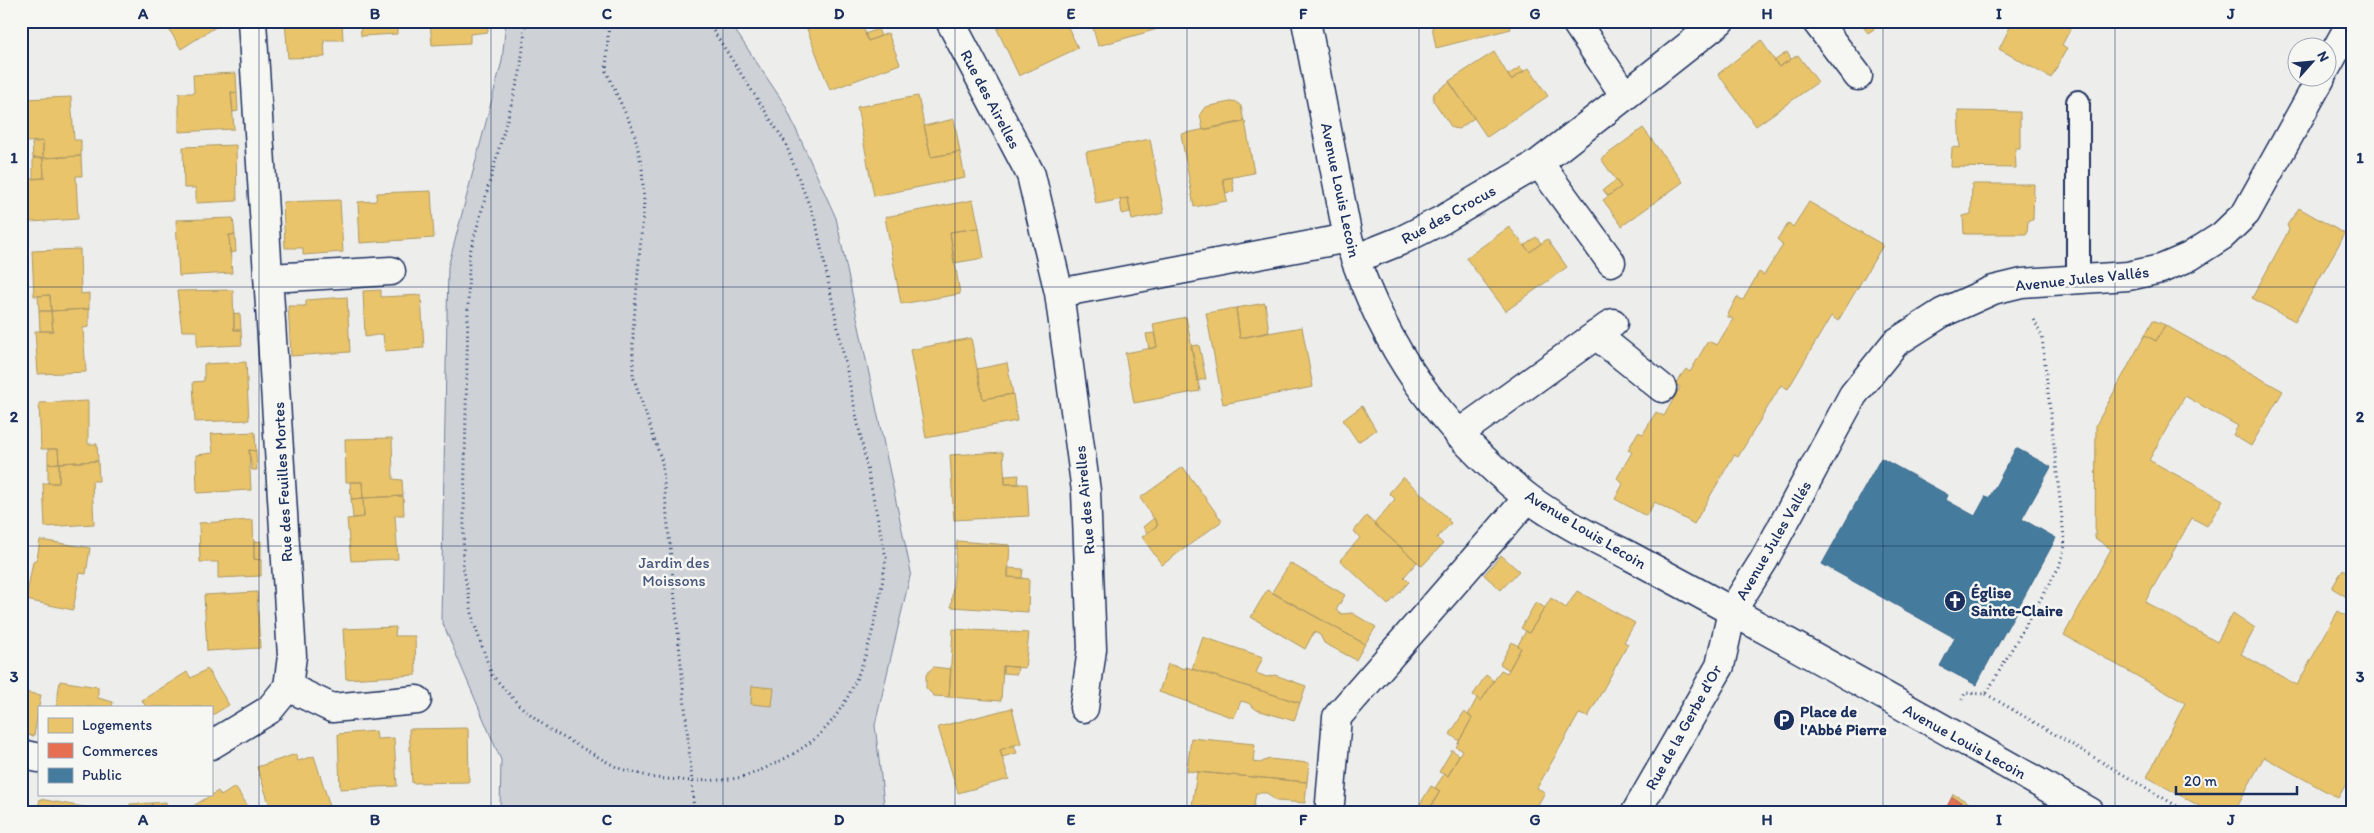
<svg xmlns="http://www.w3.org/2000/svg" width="2374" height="833" font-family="Itim,sans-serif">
	<rect width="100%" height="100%" fill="#edeeec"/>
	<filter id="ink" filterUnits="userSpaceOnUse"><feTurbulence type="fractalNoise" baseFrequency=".02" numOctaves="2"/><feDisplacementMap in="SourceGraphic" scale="10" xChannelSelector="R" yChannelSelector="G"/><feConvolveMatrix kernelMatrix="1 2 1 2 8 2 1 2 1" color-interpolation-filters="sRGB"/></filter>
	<g filter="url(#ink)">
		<path fill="#ced2d7" stroke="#74809a" d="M 506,21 L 729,21 L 785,105 L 836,218 L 911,572 L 875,725 L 885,812 L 500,812 L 501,760 L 441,619 L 448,267 L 502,61 Z"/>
		<path fill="#e9c46a" stroke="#ab9766" d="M 21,21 L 27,21 L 27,28 L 21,29 Z
			M 61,21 L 99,21 L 61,24 Z
			M 164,21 L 225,21 L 181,49 Z
			M 285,21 L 342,21 L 343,40 L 324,40 L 325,57 L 288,58 Z
			M 360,21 L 414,21 L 414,22 L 397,24 L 397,34 L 361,36 Z
			M 430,21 L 487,21 L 488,32 L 470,34 L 470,43 L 432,45 Z
			M 830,21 L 861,21 L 868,41 L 888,33 L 900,64 L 830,90 L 807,29 Z
			M 1014,21 L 1065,21 L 1078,48 L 1019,76 L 997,29 Z
			M 1091,21 L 1160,21 L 1161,28 L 1098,46 Z
			M 1431,21 L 1509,21 L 1511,29 L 1436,48 Z
			M 1859,21 L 1886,21 L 1868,33 Z
			M 2013,21 L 2057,21 L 2071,28 L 2062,45 L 2067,48 L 2051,78 L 1999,49 Z
			M 878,29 L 881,36 L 868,41 L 865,34 Z
			M 1761,40 L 1779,67 L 1798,55 L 1818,82 L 1756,126 L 1718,74 Z
			M 1494,52 L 1511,80 L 1529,68 L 1548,96 L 1487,137 L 1449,81 Z
			M 1787,52 L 1791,59 L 1779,67 L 1774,61 Z
			M 1520,67 L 1524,71 L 1511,80 L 1508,75 Z
			M 236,73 L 237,93 L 231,92 L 234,129 L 179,132 L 179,93 L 194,93 L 193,75 Z
			M 1449,82 L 1474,118 L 1459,129 L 1452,128 L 1433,100 L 1434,93 Z
			M 231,92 L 237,93 L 238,111 L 233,112 Z
			M 918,96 L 931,157 L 960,152 L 965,178 L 874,196 L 857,107 Z
			M 71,97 L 74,140 L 81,140 L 81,156 L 43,158 L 43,141 L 25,142 L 24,99 Z
			M 1235,101 L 1241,106 L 1244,122 L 1203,130 L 1200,114 L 1205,107 Z
			M 1958,111 L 2020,112 L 2020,148 L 2015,148 L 2016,168 L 1951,167 L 1952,147 L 1960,148 Z
			M 954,119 L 960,152 L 931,157 L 924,126 Z
			M 1245,121 L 1254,173 L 1223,179 L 1227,201 L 1194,207 L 1181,134 Z
			M 1643,128 L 1683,182 L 1622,226 L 1603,200 L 1621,187 L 1601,159 Z
			M 1150,139 L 1164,213 L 1132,220 L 1128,198 L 1096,204 L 1086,152 Z
			M 43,141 L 43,158 L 33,158 L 32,143 Z
			M 236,145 L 237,201 L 196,203 L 196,188 L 184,188 L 183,147 Z
			M 81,156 L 82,176 L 76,176 L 78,219 L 30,222 L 27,179 L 44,178 L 43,158 Z
			M 33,158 L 43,158 L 44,178 L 33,179 Z
			M 1232,177 L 1234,191 L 1226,193 L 1223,179 Z
			M 1616,180 L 1621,187 L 1608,196 L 1603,190 Z
			M 1972,184 L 2034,184 L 2033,220 L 2028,220 L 2027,234 L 1964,234 L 1963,216 L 1971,214 Z
			M 431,191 L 434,238 L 360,243 L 358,202 L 376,201 L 377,193 Z
			M 1128,198 L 1130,212 L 1122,214 L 1120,200 Z
			M 340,200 L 343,252 L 303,255 L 303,248 L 285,248 L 283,202 Z
			M 973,200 L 979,228 L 950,232 L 960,294 L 901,304 L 885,217 Z
			M 1809,202 L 1883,245 L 1838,321 L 1831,316 L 1788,389 L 1781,385 L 1738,457 L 1734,455 L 1694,524 L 1655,502 L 1646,516 L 1615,499 L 1623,484 L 1617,478 L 1632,452 L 1628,450 L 1638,432 L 1643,434 L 1656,412 L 1664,416 L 1680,387 L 1675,384 L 1686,369 L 1690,372 L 1708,341 L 1717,345 L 1733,319 L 1727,316 L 1737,297 L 1743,300 L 1759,272 L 1764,275 L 1783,245 L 1777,239 L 1789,223 L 1793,227 Z
			M 2299,208 L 2345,234 L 2295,321 L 2252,298 L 2289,230 L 2287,225 Z
			M 233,218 L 235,235 L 229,235 L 232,273 L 179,276 L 176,220 Z
			M 1509,227 L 1530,252 L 1547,239 L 1567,267 L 1506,311 L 1466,258 Z
			M 979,228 L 984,258 L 954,263 L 950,232 Z
			M 229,235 L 235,235 L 236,252 L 230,253 Z
			M 1536,237 L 1541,243 L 1530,252 L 1524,246 Z
			M 80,249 L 81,294 L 89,293 L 89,309 L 51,311 L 50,295 L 34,296 L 32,251 Z
			M 233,290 L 234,330 L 241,330 L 242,345 L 197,347 L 197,331 L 182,331 L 177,291 Z
			M 381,290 L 381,297 L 421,295 L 424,348 L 385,351 L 383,334 L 365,337 L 363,291 Z
			M 50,295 L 51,311 L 39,311 L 38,296 Z
			M 347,297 L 350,352 L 291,356 L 288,306 L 306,306 L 306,300 Z
			M 1265,303 L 1269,332 L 1240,338 L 1236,308 Z
			M 1236,308 L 1240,338 L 1302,327 L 1313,387 L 1223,404 L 1206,313 Z
			M 89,309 L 89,327 L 83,328 L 86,372 L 38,374 L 35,331 L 53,331 L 51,311 Z
			M 39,311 L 51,311 L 53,331 L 40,331 Z
			M 234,313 L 240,314 L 241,330 L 234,330 Z
			M 1186,317 L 1200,391 L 1134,403 L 1125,353 L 1157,347 L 1153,324 Z
			M 2153,320 L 2165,325 L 2156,341 L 2145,335 Z
			M 2165,325 L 2283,391 L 2251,446 L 2233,435 L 2238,426 L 2185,396 L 2149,460 L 2223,500 L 2207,526 L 2192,518 L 2145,602 L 2217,642 L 2233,613 L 2255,628 L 2241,654 L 2297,685 L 2338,611 L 2350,618 L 2353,613 L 2353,772 L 2338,798 L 2264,757 L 2234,812 L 2210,812 L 2147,777 L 2185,703 L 2064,635 L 2111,549 L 2095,538 L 2096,425 L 2145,335 L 2156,341 Z
			M 1154,333 L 1157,347 L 1149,349 L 1146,334 Z
			M 971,338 L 983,399 L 1013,394 L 1017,421 L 926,438 L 910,350 Z
			M 1199,345 L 1206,379 L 1197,381 L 1191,346 Z
			M 246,362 L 249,420 L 195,422 L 193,382 L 204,381 L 204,364 Z
			M 1007,363 L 1013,394 L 983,399 L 977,369 Z
			M 88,401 L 88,444 L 97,444 L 98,461 L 59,463 L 58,449 L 41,449 L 39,403 Z
			M 1362,406 L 1376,430 L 1358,442 L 1343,420 Z
			M 255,432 L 256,451 L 249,450 L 251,490 L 197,493 L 196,455 L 213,453 L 211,434 Z
			M 392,438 L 393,479 L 402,480 L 403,496 L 363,498 L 362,482 L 346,482 L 345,439 Z
			M 48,449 L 58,449 L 59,463 L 48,464 Z
			M 249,450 L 256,451 L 257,470 L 252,470 Z
			M 1003,452 L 1005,484 L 1027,484 L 1029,516 L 954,520 L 950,455 Z
			M 98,461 L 99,481 L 92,481 L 94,524 L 45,527 L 43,483 L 59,483 L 59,463 Z
			M 59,463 L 59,483 L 48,483 L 48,464 Z
			M 1183,467 L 1222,521 L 1162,565 L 1142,537 L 1158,525 L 1140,498 Z
			M 1019,475 L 1018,484 L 1005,484 L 1005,476 Z
			M 1403,477 L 1449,519 L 1448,520 L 1451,523 L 1437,538 L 1443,544 L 1422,566 L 1374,524 L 1395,499 L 1389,493 Z
			M 350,482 L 362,482 L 363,498 L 351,499 Z
			M 403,496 L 404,515 L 395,515 L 398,559 L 351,561 L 347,519 L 364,517 L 363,498 Z
			M 363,498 L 364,517 L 353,518 L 351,499 Z
			M 1366,516 L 1417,562 L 1404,577 L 1409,582 L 1388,605 L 1340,560 L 1360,538 L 1354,531 Z
			M 1154,518 L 1158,525 L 1147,533 L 1143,527 Z
			M 253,520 L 254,559 L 261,560 L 261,576 L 218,578 L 218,562 L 200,562 L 199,523 Z
			M 40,540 L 90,548 L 86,574 L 80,573 L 73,610 L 26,600 L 33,561 L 37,559 Z
			M 261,541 L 261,560 L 254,559 L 254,542 Z
			M 957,541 L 1010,545 L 1008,577 L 1029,579 L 1028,612 L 951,607 Z
			M 1501,555 L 1519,571 L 1501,590 L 1484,575 Z
			M 1290,563 L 1345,595 L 1336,610 L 1342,614 L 1352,613 L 1376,627 L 1365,644 L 1272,592 Z
			M 1008,568 L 1023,569 L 1022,578 L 1008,577 Z
			M 2343,569 L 2353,575 L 2353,601 L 2332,588 Z
			M 1267,590 L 1365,644 L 1356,660 L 1324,643 L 1320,635 L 1314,632 L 1305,649 L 1251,617 Z
			M 1577,591 L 1635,623 L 1624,642 L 1628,644 L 1588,717 L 1579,714 L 1537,788 L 1545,792 L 1534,812 L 1428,812 L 1440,791 L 1435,788 L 1444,774 L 1448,776 L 1462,750 L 1456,747 L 1472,718 L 1468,715 L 1477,698 L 1481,701 L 1501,670 L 1507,673 L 1521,648 L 1518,645 L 1526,631 L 1529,633 L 1551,598 L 1566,608 Z
			M 257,592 L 260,648 L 207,651 L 204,595 Z
			M 1536,602 L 1545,608 L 1529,633 L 1521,628 Z
			M 396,627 L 395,636 L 415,636 L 416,675 L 346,679 L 343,629 Z
			M 953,629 L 1029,633 L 1025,668 L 1003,666 L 1001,701 L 949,697 Z
			M 1203,637 L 1263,657 L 1256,673 L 1267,677 L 1275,675 L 1306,686 L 1300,703 L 1192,669 Z
			M 1512,642 L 1521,648 L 1509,670 L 1500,664 Z
			M 1168,664 L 1185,669 L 1186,667 L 1300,703 L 1294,721 L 1257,710 L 1248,703 L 1241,701 L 1234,718 L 1159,692 Z
			M 1003,666 L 1018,667 L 1017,674 L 1003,673 Z
			M 933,667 L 951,669 L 949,697 L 934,696 L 926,688 L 926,675 Z
			M 207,669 L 229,705 L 211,716 L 211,707 L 146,707 L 142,700 L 187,672 L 191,678 Z
			M 21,675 L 27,676 L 24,692 L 41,695 L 34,736 L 21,734 Z
			M 1486,675 L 1494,681 L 1481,701 L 1473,695 Z
			M 60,681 L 98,687 L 98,698 L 113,702 L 112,707 L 56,707 Z
			M 752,686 L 774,688 L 772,706 L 751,704 Z
			M 1012,708 L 1021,743 L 1000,750 L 1009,779 L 958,793 L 938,727 Z
			M 1464,712 L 1472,718 L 1459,741 L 1450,734 Z
			M 468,728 L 469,782 L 412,783 L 409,729 Z
			M 376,731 L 377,739 L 394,738 L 397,786 L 340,789 L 338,734 Z
			M 1191,738 L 1255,744 L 1253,762 L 1260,763 L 1269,759 L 1309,763 L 1307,782 L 1187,771 Z
			M 1014,745 L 1017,753 L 1002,757 L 1000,750 Z
			M 1452,750 L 1459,755 L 1448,776 L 1439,772 Z
			M 296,754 L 298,761 L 314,756 L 328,800 L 329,812 L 312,812 L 310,806 L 293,812 L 272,812 L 257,767 Z
			M 1197,772 L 1307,782 L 1305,803 L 1276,801 L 1267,793 L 1256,793 L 1253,810 L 1192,806 Z
			M 1431,786 L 1440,791 L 1428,812 L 1421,812 L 1417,809 Z
			M 235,787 L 252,812 L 185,811 L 218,791 L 221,796 Z
			M 21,791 L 24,792 L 21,811 Z
			M 1953,794 L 1986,812 L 1978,812 L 1952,797 Z
			M 40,799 L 94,809 L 94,812 L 37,812 Z
			M 166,802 L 167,812 L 123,812 L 152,811 L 152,803 Z
			M 152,803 L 152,811 L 130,811 L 130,804 Z"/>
		<path fill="#e76f51" stroke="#aa5c55" d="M 1952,797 L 1978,812 L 1944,812 Z"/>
		<path fill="#457b9d" stroke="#38648a" d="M 2016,448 L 2051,467 L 2022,519 L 2056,538 L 1976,685 L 1940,666 L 1955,638 L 1822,564 L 1881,458 L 1948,495 L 1946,500 L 1975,516 L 1986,496 L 1989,498 Z"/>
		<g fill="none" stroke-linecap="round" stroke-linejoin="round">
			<g stroke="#1b2f5e" stroke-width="26">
				<path id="service" d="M 2078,279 L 2078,102"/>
			</g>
			<g stroke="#1b2f5e" stroke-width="31">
				<path id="minor" d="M 950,21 L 1031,175 L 1059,293
					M 1306,21 L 1348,238 C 1383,347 1438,426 1527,497 C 1557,520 1594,538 1628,555 C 1673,579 1719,604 1764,629 C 1873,689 1982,750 2090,812
					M 1575,21 L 1625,96 L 1720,21
					M 1816,21 L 1858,76
					M 2326,68 L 2352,21
					M 1539,163 L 1611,262
					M 1355,259 L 1400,241 L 1442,220 L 1539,163 L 1625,96
					M 270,278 L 391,271
					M 1596,335 L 1662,388
					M 1458,434 L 1613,323
					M 288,687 L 332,708 L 417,700
					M 1084,708 L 1092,649 L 1086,491 L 1059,293 L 1348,238
					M 211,745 L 269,710 L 288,687 L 292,656 L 252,21
					M 21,754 L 39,758
					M 1330,803 L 1337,717 L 1528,498
					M 1636,812 L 1720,666 L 1732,611 L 1764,560 L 1853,395 L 1895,343 L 1942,313 L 1993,290 L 2022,283 L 2128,276 L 2161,269 L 2189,257 L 2222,236 L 2246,213 L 2321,78"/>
			</g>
			<path stroke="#1b2f5e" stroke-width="3" stroke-dasharray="1 4" stroke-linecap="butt" d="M 526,21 L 520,73 L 469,256 L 463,567 L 474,623 L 492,675 L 519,705 L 550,730 L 618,768 L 655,778 L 692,781 L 694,812
				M 609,21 L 606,71 L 634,132 L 642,167 L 644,202 L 633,332 L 633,376 L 662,462 L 692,781 C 710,780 732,781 749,775 C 770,767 805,750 821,733 C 864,691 878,615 886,558 L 816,223 L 785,142 L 707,21
				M 1986,694 L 2187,812
				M 1962,700 L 1965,693 L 1986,694 L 2059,567 L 2065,546 L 2042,337 L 2033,317"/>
			<use href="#service" stroke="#f6f6f2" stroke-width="22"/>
			<use href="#minor" stroke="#f6f6f2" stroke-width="28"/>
		</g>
	</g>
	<path fill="none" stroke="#1b2f5e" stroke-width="1" stroke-opacity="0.55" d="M 259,21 L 259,812M 491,21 L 491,812M 723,21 L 723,812M 955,21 L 955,812M 1187,21 L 1187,812M 1419,21 L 1419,812M 1651,21 L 1651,812M 1883,21 L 1883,812M 2115,21 L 2115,812M 21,287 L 2353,287M 21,546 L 2353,546"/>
	<defs>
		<g id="church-disc" transform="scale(1.125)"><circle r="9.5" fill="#1b2f5e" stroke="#f6f6f2"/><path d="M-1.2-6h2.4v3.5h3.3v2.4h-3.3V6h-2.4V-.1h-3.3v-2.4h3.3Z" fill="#fff"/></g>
		<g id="parking-disc" transform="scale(1.125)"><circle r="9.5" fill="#1b2f5e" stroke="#f6f6f2"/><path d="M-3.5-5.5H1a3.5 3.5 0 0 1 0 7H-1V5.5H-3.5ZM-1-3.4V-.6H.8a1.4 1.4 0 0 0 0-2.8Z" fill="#fff"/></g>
	</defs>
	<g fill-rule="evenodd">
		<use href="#church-disc" x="1955" y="601"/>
		<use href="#parking-disc" x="1784" y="720"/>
	</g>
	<g text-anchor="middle" stroke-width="5" stroke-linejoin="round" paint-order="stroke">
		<g font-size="16" fill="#1b2f5e" stroke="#f6f6f2">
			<text transform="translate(991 99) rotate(62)" y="6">Rue des Airelles</text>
			<text transform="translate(1341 190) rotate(78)" y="6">Avenue Louis Lecoin</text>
			<text transform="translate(1448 214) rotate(-29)" y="6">Rue des Crocus</text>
			<text transform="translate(2082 278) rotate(-6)" y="6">Avenue Jules Vallés</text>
			<text transform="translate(282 482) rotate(-93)" y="6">Rue des Feuilles Mortes</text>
			<text transform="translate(1084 500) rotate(-95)" y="6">Rue des Airelles</text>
			<text transform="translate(1586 529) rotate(31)" y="6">Avenue Louis Lecoin</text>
			<text transform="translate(1773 540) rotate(-60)" y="6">Avenue Jules Vallés</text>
			<text transform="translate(1683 727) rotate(-61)" y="6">Rue de la Gerbe d'Or</text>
			<text transform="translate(1965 741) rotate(29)" y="6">Avenue Louis Lecoin</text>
		</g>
		<g font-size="16" fill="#48587c" stroke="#f6f6f2">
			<text x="674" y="568">Jardin des<tspan x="674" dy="18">Moissons</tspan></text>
		</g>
		<g font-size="16" font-weight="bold" fill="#1b2f5e" stroke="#f6f6f2" text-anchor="start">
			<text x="1971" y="598">Église<tspan x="1971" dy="18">Sainte-Claire</tspan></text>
			<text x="1800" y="717">Place de<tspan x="1800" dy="18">l'Abbé Pierre</tspan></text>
		</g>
	</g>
	<rect width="2374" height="833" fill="none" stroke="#f6f6f2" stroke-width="55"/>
	<rect x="38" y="706" width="175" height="90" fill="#f6f6f2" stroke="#9ea6b7"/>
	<rect x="48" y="718" width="25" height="15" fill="#e9c46a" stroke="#9ea6b7"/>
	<text x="82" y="730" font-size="15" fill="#1b2f5e">Logements</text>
	<rect x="48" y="743" width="25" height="15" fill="#e76f51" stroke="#9ea6b7"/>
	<text x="82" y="756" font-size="15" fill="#1b2f5e">Commerces</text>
	<rect x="48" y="768" width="25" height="15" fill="#457b9d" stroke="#9ea6b7"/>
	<text x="82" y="780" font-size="15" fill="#1b2f5e">Public</text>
	<g transform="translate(2312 62) rotate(63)"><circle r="24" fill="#f6f6f2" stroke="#9ea6b7"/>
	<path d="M0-4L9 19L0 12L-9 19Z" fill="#1b2f5e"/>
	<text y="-8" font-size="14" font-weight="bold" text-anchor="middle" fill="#1b2f5e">N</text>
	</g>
	<path d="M2176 786v8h121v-8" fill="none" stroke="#1b2f5e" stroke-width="2.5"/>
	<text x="2184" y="786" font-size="15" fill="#1b2f5e" stroke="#f6f6f2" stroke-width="4" paint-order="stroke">20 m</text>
	<rect x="28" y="28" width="2318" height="778" fill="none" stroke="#1b2f5e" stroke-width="2"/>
	<g font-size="16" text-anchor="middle" font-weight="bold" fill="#1b2f5e">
		<text x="143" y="19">A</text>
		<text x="375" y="19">B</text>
		<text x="607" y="19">C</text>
		<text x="839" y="19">D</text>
		<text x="1071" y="19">E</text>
		<text x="1303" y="19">F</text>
		<text x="1535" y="19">G</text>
		<text x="1767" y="19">H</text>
		<text x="1999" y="19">I</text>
		<text x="2231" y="19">J</text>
		<text x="14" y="163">1</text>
		<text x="2360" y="163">1</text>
		<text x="14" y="422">2</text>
		<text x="2360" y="422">2</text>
		<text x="14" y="682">3</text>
		<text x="2360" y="682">3</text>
		<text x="143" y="825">A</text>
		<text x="375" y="825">B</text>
		<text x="607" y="825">C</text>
		<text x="839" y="825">D</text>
		<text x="1071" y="825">E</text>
		<text x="1303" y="825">F</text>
		<text x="1535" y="825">G</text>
		<text x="1767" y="825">H</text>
		<text x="1999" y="825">I</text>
		<text x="2231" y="825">J</text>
	</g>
</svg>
